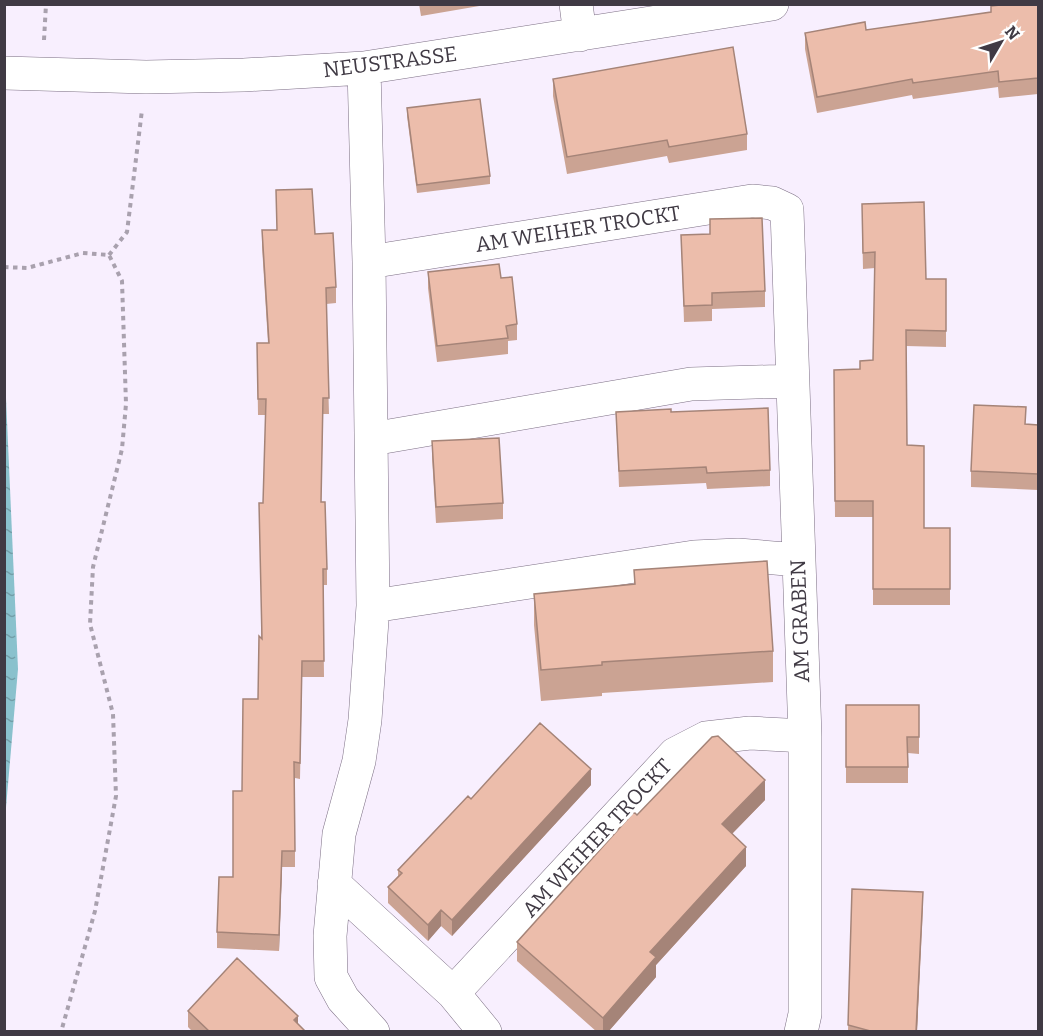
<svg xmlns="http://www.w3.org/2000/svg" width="1043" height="1036" font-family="Bitter,serif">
	<defs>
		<pattern id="water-ripples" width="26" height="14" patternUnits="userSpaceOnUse" patternTransform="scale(1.5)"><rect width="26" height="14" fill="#8ac1cd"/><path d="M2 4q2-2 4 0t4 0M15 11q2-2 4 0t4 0" fill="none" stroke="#729ea8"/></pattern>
	</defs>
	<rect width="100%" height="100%" fill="#f8effe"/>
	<path fill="url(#water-ripples)" d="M 5,397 L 6,398 L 18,669 L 5,819 Z"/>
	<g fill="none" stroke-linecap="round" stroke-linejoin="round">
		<g stroke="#7c6f84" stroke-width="34">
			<path id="minor" d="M 576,4 L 580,35
				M 364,68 L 369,262 L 373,606 L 365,720 L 359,761 L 339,834 L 330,936 L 331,977 L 343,999 L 373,1032
				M 4,73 L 146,77 L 244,75 L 364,68 L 772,4
				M 369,262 L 752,201 L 772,203 L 787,210 L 805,736 L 805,1014 L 801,1032
				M 372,439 L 691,384 L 792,381
				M 373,606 L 694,557 L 738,555 L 798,560
				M 334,884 L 453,993 L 485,1032
				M 453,993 L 675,754 L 706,738 L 750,733 L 805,736"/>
		</g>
		<path stroke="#a9a1ae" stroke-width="4" stroke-dasharray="4.5 4.5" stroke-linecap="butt" d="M 44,40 L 46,4
			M 109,255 L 127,232 L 142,110
			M 4,267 L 27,268 L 83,253 L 109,255 L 122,281 L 126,404 L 122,449 L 93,567 L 90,624 L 113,714 L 116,796 L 95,911 L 61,1032"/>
		<use href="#minor" stroke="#fff" stroke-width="33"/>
	</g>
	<path fill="#cba393" d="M 419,4 L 491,4 L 421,16 Z
		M 1038,4 L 1038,94 L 999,98 L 998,87 L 913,99 L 912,95 L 817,113 L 805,49 L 805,33 L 866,30 L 991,12 L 991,6 Z
		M 553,79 L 747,134 L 747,150 L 669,163 L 667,156 L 567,174 L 553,96 Z
		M 407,108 L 490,176 L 490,184 L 417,193 L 407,116 Z
		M 276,190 L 315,234 L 336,287 L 336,303 L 326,304 L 329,414 L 323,414 L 321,502 L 327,569 L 327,585 L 323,585 L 324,677 L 302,677 L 300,779 L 295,778 L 295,867 L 282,867 L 279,951 L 217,948 L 217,932 L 233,877 L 242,791 L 258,699 L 261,639 L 266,415 L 258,415 L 257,343 L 268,343 L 262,246 L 262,230 L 277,230 Z
		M 710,219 L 765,291 L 765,307 L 712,309 L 712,321 L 684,322 L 681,235 L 710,234 Z
		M 862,220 L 926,279 L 946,279 L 946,347 L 906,346 L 907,445 L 924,528 L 950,528 L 950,605 L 873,605 L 873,517 L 835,517 L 834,370 L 860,369 L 873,360 L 875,268 L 863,269 Z
		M 428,272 L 501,278 L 517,324 L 517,340 L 508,341 L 508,354 L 437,362 L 428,288 Z
		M 616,412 L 671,412 L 770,470 L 770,486 L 707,489 L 706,483 L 619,487 Z
		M 1026,424 L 1038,425 L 1038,490 L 971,487 L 971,471 Z
		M 432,441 L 503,503 L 503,519 L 436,523 L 432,457 Z
		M 634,570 L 773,651 L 773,682 L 602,693 L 602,696 L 541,701 L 534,625 L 534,594 L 634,584 Z
		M 846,705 L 919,705 L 919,754 L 908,753 L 908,783 L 846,783 Z
		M 591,785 L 452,936 L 441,926 L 428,941 L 388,903 L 388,887 L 398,876 L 398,870 L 471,799 Z
		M 765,800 L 732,834 L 746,866 L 656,965 L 656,977 L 608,1032 L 597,1032 L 517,961 L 517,942 L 637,815 Z
		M 852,889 L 923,908 L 917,1032 L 848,1032 Z
		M 188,1011 L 298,1024 L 306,1032 L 193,1032 L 188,1027 Z"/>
	<path fill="#a58478" d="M 591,769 L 591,785 L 452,936 L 452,920 Z
		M 765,780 L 765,800 L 722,844 L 722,824 Z
		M 746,847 L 746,866 L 656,965 L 656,977 L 608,1032 L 603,1032 L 603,1018 L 650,952 Z
		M 282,851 L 282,867 L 279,951 L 279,935 Z
		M 923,892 L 917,1032 L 916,1032 Z
		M 441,910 L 441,926 L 428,941 L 428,925 Z
		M 298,1016 L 298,1032 L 294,1020 Z"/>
	<path fill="#ecbdab" stroke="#a58478" stroke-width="1.5" d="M 1010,4 L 1038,4 L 1038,78 L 999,82 L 998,71 L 913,83 L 912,79 L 817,97 L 805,33 L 865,22 L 866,30 L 991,12 L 991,6 Z
		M 733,47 L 747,134 L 669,147 L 667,140 L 567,157 L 553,79 Z
		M 480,99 L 490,176 L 417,185 L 407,108 Z
		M 312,189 L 315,234 L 333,233 L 336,287 L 326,288 L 329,398 L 323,398 L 321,502 L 325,502 L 327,569 L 323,569 L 324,661 L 302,661 L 300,763 L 294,762 L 295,851 L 282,851 L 279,935 L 217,932 L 219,877 L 233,877 L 233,791 L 242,791 L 243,699 L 258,699 L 259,636 L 262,639 L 259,503 L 263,503 L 266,399 L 258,399 L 257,343 L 269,343 L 262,230 L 277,230 L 276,190 Z
		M 924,202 L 926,279 L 946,279 L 946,331 L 906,330 L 907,445 L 924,446 L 924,528 L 950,528 L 950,589 L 873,589 L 873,501 L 835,501 L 834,370 L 860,369 L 860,361 L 873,360 L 875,252 L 863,253 L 862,204 Z
		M 762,218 L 765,291 L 712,293 L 712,305 L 684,306 L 681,235 L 710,234 L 710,219 Z
		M 499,264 L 501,278 L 512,277 L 517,324 L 506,326 L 508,338 L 437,346 L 428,272 Z
		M 974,405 L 1026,407 L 1025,424 L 1038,425 L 1038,474 L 971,471 Z
		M 768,408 L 770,470 L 707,473 L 706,467 L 619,471 L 616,412 L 671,409 L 671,412 Z
		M 499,438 L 503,503 L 436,507 L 432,441 Z
		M 767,561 L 773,651 L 602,662 L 602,665 L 541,670 L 534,594 L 635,584 L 634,570 Z
		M 846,705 L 919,705 L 919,737 L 907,737 L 908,767 L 846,767 Z
		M 540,723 L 591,769 L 452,920 L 441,910 L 428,925 L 388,887 L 402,873 L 398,870 L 468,796 L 471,799 Z
		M 718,736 L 765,780 L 722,824 L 746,847 L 650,952 L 656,957 L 603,1018 L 517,942 L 634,812 L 637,815 L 712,737 Z
		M 852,889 L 923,892 L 916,1032 L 874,1032 L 848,1025 Z
		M 237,958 L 298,1016 L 294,1020 L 306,1032 L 210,1032 L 188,1011 Z"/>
	<g text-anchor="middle" stroke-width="6" stroke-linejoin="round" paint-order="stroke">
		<g font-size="21" fill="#403a44" stroke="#fff">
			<text transform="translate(390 62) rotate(-7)" y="7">NEUSTRASSE</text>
			<text transform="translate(578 229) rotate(-9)" y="7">AM WEIHER TROCKT</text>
			<text transform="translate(800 621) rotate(-92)" y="7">AM GRABEN</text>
			<text transform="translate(597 838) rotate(-47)" y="7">AM WEIHER TROCKT</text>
		</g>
	</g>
	<rect width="1043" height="1036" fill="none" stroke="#403a44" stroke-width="12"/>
	<g transform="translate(1001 42) rotate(51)" stroke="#ffffff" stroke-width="4.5" paint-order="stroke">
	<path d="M0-4.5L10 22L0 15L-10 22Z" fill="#403a44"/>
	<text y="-9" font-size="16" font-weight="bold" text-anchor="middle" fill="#403a44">N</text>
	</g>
</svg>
